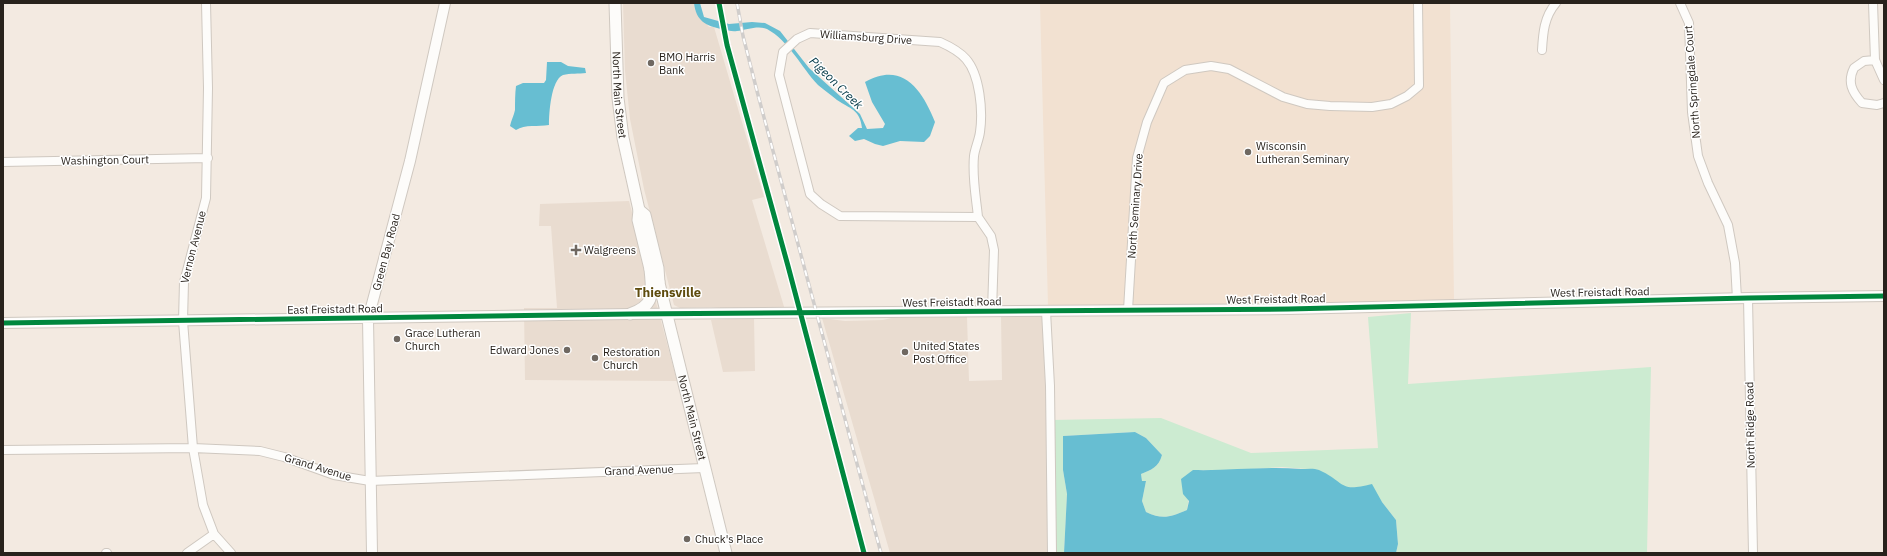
<svg xmlns="http://www.w3.org/2000/svg" width="1887" height="556" font-family="'IBM Plex Sans',sans-serif">
	<rect width="100%" height="100%" fill="#f3eae1"/>
	<path fill="#e9dcd0" d="M 623,3 L 694,3 L 695,10 L 709,27 L 714,27 L 764,197 L 752,200 L 785,310 L 742,310 L 711,307 L 680,308 L 674,305 L 644,189 L 630,119 L 625,71 Z
		M 629,201 L 677,381 L 525,380 L 524,308 L 557,308 L 551,226 L 539,226 L 540,204 Z
		M 1048,315 L 1053,553 L 890,553 L 822,318 L 845,321 L 883,320 L 891,318 L 967,317 L 969,381 L 1002,380 L 1001,316 Z
		M 754,318 L 755,371 L 723,372 L 711,320 Z"/>
	<path fill="#f2e1d1" d="M 1040,3 L 1450,3 L 1454,301 L 1048,306 Z"/>
	<path fill="#ccebd1" d="M 1411,313 L 1408,384 L 1651,367 L 1647,553 L 1396,553 L 1398,544 L 1396,520 L 1382,502 L 1356,488 L 1344,487 L 1318,470 L 1282,467 L 1220,471 L 1193,470 L 1187,510 C 1170,517 1163,520 1146,512 L 1142,501 L 1146,481 L 1142,482 L 1141,474 C 1151,470 1159,467 1162,455 L 1146,438 L 1135,432 L 1063,436 L 1063,470 L 1067,494 L 1064,553 L 1053,553 L 1051,420 L 1161,418 L 1251,453 L 1378,448 L 1368,317 Z"/>
	<path fill="#67bed2" d="M 694,3 L 700,3 L 704,17 L 729,24 L 752,22 L 765,23 L 780,31 L 809,68 L 860,114 L 867,129 L 883,128 L 885,124 L 872,102 L 865,82 C 903,61 922,90 935,122 L 930,136 L 924,142 L 900,141 L 883,146 L 875,144 L 864,139 L 855,141 L 849,136 L 858,128 L 862,128 C 860,109 850,109 837,100 C 831,95 824,90 818,85 C 801,67 789,41 767,29 C 758,25 746,30 737,31 C 732,32 727,30 722,29 C 706,26 696,21 694,3 Z
		M 547,62 L 561,62 L 568,66 L 585,68 L 586,73 C 579,74 570,73 563,75 C 551,80 549,113 549,125 C 538,127 525,124 516,130 L 510,126 C 511,121 514,115 515,110 C 515,102 515,94 516,86 L 523,83 L 544,83 L 546,80 Z
		M 1135,432 L 1146,438 L 1162,455 C 1159,467 1151,470 1141,474 L 1142,481 L 1146,481 L 1142,501 L 1146,512 C 1163,520 1170,517 1187,510 L 1189,501 L 1183,494 L 1181,479 L 1193,470 C 1229,471 1265,466 1301,469 C 1307,469 1314,468 1319,470 C 1346,482 1338,493 1372,484 L 1382,502 L 1396,520 L 1398,544 L 1396,553 L 1064,553 L 1067,494 L 1063,470 L 1063,436 Z"/>
	<g fill="none" stroke-linecap="round" stroke-linejoin="round">
		<g stroke="#cfc8c0" stroke-width="10">
			<path id="minor" d="M 206,3 L 208,88 L 206,198 L 184,282 L 183,321 L 193,448 L 203,505 L 214,534 L 231,553
				M 1680,3 L 1689,23 L 1692,112 L 1698,156 L 1708,183 L 1728,225 L 1735,263 L 1737,299
				M 1873,3 L 1875,60 L 1884,80
				M 810,33 L 940,42 C 949,46 959,51 966,59 C 980,75 983,111 980,132 C 979,140 975,148 974,156 C 972,177 976,197 978,217 L 840,216 L 821,204 L 810,194 L 779,75 L 783,52 L 797,39 Z
				M 1542,50 C 1543,33 1544,17 1556,3
				M 1875,60 L 1864,61 L 1854,68 C 1847,82 1852,92 1862,103 L 1877,105 L 1884,103
				M 3,162 L 208,158
				M 978,217 L 991,236 L 994,250 L 992,311
				M 1748,298 L 1753,553
				M 1128,310 L 1137,158 L 1147,122 L 1164,83 L 1185,70 L 1211,66 L 1229,69 L 1283,97 L 1307,104 L 1330,106 L 1372,107 L 1391,104 L 1407,96 L 1419,86 L 1418,3
				M 1046,311 L 1050,386 L 1052,553
				M 3,450 L 193,448 L 260,451 L 284,457 L 334,475 L 370,481 L 704,468
				M 106,553 L 107,553
				M 187,553 L 214,534"/>
		</g>
		<g stroke="#cfc8c0" stroke-width="12">
			<path id="tertiary" d="M 3,323 L 630,314 L 1289,309 L 1748,298 L 1884,296
				M 372,553 L 368,319 L 410,161 L 445,3"/>
		</g>
		<g stroke="#cfc8c0" stroke-width="13">
			<g id="secondary">
				<path id="s1" d="M 615,3 L 618,98 L 623,138 L 639,210 L 638,220 L 650,269 L 659,282"/>
				<path id="s2" d="M 639,210 L 645,215 L 658,268 L 659,283 L 726,553"/>
				<path d="M 630,314 C 656,305 652,293 650,269"/>
			</g>
		</g>
		<use href="#minor" stroke="#fdfcfa" stroke-width="8"/>
		<use href="#tertiary" stroke="#fdfcfa" stroke-width="10"/>
		<use href="#secondary" stroke="#fdfcfa" stroke-width="11"/>
		<g stroke="#d0cdcb" stroke-width="3.5">
			<path id="rail" d="M 737,3 L 743,36 L 758,95 L 881,553"/>
		</g>
		<use href="#rail" stroke="#fff" stroke-width="2" stroke-dasharray="6" stroke-linecap="butt"/>
		<g stroke="#fff" stroke-width="8">
			<path id="cycleway" d="M 719,3 L 727,45 L 788,266 L 864,553
				M 3,323 L 630,314 L 1289,309 L 1748,298 L 1884,296"/>
		</g>
		<use href="#cycleway" stroke="#00873e" stroke-width="5"/>
	</g>
	<g fill="#6f6861" stroke="#fff" stroke-width="1.5">
		<circle cx="651" cy="63" r="4"/>
		<circle cx="1248" cy="152" r="4"/>
		<path d="M574 244h4v4h4v4h-4v4h-4v-4h-4v-4h4z"/>
		<circle cx="397" cy="339" r="4"/>
		<circle cx="567" cy="350" r="4"/>
		<circle cx="905" cy="352" r="4"/>
		<circle cx="595" cy="358" r="4"/>
		<circle cx="687" cy="539" r="4"/>
	</g>
	<g text-anchor="middle" stroke-width="3" stroke-linejoin="round" paint-order="stroke">
		<g font-size="11" fill="#28221c" stroke="#fff">
			<text transform="translate(866 37) rotate(4)" y="4">Williamsburg Drive</text>
			<text transform="translate(1692 82) rotate(-94)" y="4">North Springdale Court</text>
			<text dy="4" stroke="none"><textPath href="#s1" startOffset="92">North Main Street</textPath></text>
			<text transform="translate(105 160) rotate(-1)" y="4">Washington Court</text>
			<text transform="translate(1135 206) rotate(-86)" y="4">North Seminary Drive</text>
			<text transform="translate(193 247) rotate(-76)" y="4">Vernon Avenue</text>
			<text transform="translate(386 252) rotate(-75)" y="4">Green Bay Road</text>
			<text transform="translate(1600 292) rotate(-1)" y="4">West Freistadt Road</text>
			<text transform="translate(1276 299) rotate(-1)" y="4">West Freistadt Road</text>
			<text transform="translate(952 302) rotate(-1)" y="4">West Freistadt Road</text>
			<text transform="translate(335 309) rotate(-1)" y="4">East Freistadt Road</text>
			<text dy="4" stroke="none"><textPath href="#s2" startOffset="216">North Main Street</textPath></text>
			<text transform="translate(1750 425) rotate(-91)" y="4">North Ridge Road</text>
			<text transform="translate(318 467) rotate(17)" y="4">Grand Avenue</text>
			<text transform="translate(639 470) rotate(-2)" y="4">Grand Avenue</text>
		</g>
		<g font-size="11" fill="#28221c" stroke="#fff" text-anchor="start">
			<text x="659" y="61">BMO Harris<tspan x="659" dy="13">Bank</tspan></text>
			<text x="1256" y="150">Wisconsin<tspan x="1256" dy="13">Lutheran Seminary</tspan></text>
			<text x="584" y="254">Walgreens</text>
			<text x="405" y="337">Grace Lutheran<tspan x="405" dy="13">Church</tspan></text>
			<text x="913" y="350">United States<tspan x="913" dy="13">Post Office</tspan></text>
			<text x="559" y="354" text-anchor="end">Edward Jones</text>
			<text x="603" y="356">Restoration<tspan x="603" dy="13">Church</tspan></text>
			<text x="695" y="543">Chuck's Place</text>
		</g>
		<g font-size="12" font-style="italic" fill="#003745" stroke="#fff">
			<text transform="translate(836 83) rotate(44)" y="4">Pigeon Creek</text>
		</g>
		<g font-size="13" font-weight="bold" fill="#5f4c0e" stroke="#fff">
			<text x="668" y="297">Thiensville</text>
		</g>
	</g>
	<rect width="1887" height="556" fill="none" stroke="#28221c" stroke-width="8"/>
</svg>
